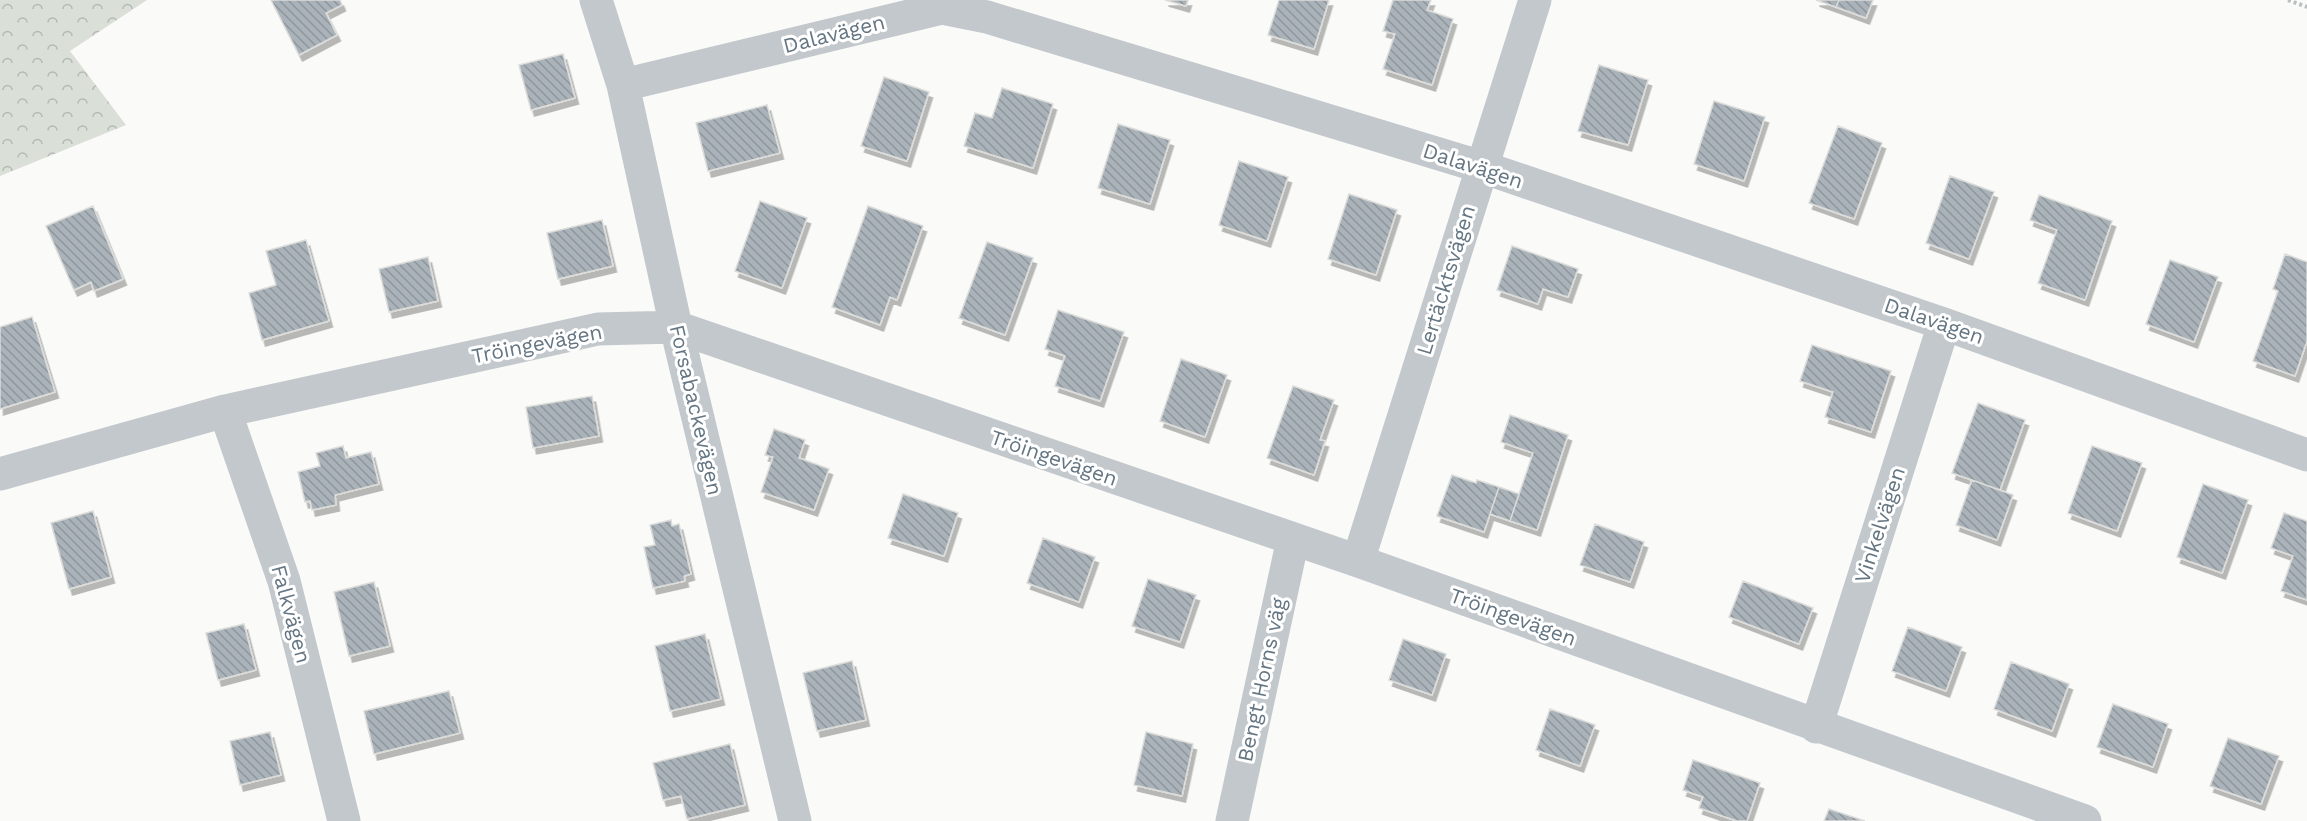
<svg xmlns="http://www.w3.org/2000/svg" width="2307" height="821" font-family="'Work Sans',sans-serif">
	<defs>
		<pattern id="park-crowns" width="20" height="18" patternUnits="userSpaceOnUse" patternTransform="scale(1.5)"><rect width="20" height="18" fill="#dadfd7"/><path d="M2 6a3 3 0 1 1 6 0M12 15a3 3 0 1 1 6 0" fill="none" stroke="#b4b9b4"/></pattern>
		<pattern id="building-back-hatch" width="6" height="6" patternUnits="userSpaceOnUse" patternTransform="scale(1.5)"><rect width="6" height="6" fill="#aab3b9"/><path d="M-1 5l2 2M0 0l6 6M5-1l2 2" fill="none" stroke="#8e969c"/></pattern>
		<filter id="shadow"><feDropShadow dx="3.5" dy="6" stdDeviation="0" flood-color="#0004"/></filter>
	</defs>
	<rect width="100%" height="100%" fill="#fafaf8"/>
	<path fill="url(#park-crowns)" d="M 0,0 L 147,0 L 70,51 L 126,125 L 0,176 Z"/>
	<path fill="url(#building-back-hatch)" stroke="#dcdcda" stroke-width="1.5" filter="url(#shadow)" d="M 271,0 L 340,0 L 342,5 L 326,13 L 337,35 L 299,55 Z
		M 1165,0 L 1188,0 L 1186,6 Z
		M 1279,0 L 1329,0 L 1314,49 L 1268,35 Z
		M 1393,0 L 1431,0 L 1427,10 L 1453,19 L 1432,85 L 1383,69 L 1395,34 L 1383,31 Z
		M 1816,0 L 1839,0 L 1836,7 Z
		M 1839,0 L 1873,0 L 1866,18 L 1836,7 Z
		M 563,54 L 575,98 L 531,110 L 519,65 Z
		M 1599,65 L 1648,80 L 1628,145 L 1578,131 Z
		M 884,77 L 929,92 L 907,161 L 861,146 Z
		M 1002,88 L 1053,104 L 1033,168 L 964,146 L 975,113 L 992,118 Z
		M 1714,101 L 1765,117 L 1744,181 L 1694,164 Z
		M 767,105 L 780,153 L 708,171 L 696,123 Z
		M 1118,124 L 1170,140 L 1150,204 L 1098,188 Z
		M 1838,126 L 1882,143 L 1854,219 L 1809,203 Z
		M 1239,161 L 1288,177 L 1267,241 L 1219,225 Z
		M 1950,176 L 1994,192 L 1969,259 L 1926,243 Z
		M 1349,194 L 1397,210 L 1376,275 L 1328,259 Z
		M 2039,195 L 2112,221 L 2085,300 L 2038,283 L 2057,230 L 2030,220 Z
		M 760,201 L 807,218 L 782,288 L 735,271 Z
		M 93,206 L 123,279 L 94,291 L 91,282 L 74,290 L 46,226 Z
		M 868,206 L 923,226 L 897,300 L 890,297 L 880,325 L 832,307 Z
		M 602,220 L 613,266 L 558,279 L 547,233 Z
		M 306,240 L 329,321 L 262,340 L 249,293 L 276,285 L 266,251 Z
		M 987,242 L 1033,258 L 1005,335 L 959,318 Z
		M 1512,246 L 1578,269 L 1568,297 L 1543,289 L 1538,304 L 1497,290 Z
		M 2285,254 L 2307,262 L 2307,341 L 2295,376 L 2253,361 L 2278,291 L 2273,289 Z
		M 428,257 L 438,301 L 389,312 L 379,269 Z
		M 2170,260 L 2218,277 L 2194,342 L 2146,324 Z
		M 1058,310 L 1124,332 L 1100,401 L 1055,386 L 1065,356 L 1045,349 Z
		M 32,317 L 55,392 L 0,409 L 0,327 Z
		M 1812,345 L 1891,371 L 1871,432 L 1825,417 L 1833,392 L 1800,381 Z
		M 1181,359 L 1227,375 L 1205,437 L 1160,421 Z
		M 1293,386 L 1334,400 L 1320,440 L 1325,441 L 1314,475 L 1267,458 Z
		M 592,396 L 599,436 L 533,448 L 526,407 Z
		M 1978,403 L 2025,420 L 2000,490 L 1952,473 Z
		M 1510,415 L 1568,435 L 1537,530 L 1510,521 L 1533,453 L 1501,442 Z
		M 774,429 L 805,440 L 799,458 L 829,469 L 814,510 L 761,492 L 773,457 L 765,455 Z
		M 343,446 L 346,458 L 371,452 L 379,484 L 335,495 L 336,505 L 312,510 L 310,501 L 305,502 L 298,472 L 320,466 L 316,453 Z
		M 2092,446 L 2142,463 L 2117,531 L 2068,513 Z
		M 1452,475 L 1476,483 L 1477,480 L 1499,487 L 1484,532 L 1437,516 Z
		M 1972,480 L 2013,495 L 1997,540 L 1956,525 Z
		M 2203,484 L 2248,500 L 2222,573 L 2177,557 Z
		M 1499,487 L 1519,494 L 1510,521 L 1490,514 Z
		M 903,494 L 958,513 L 944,556 L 888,538 Z
		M 93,511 L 111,577 L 69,589 L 51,523 Z
		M 2284,513 L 2307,521 L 2307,600 L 2281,591 L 2293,556 L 2271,548 Z
		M 671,520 L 672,526 L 679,524 L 691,574 L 684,576 L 685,581 L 653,588 L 644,547 L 655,545 L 650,525 Z
		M 1595,524 L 1644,542 L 1630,582 L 1580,565 Z
		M 1043,538 L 1095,557 L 1079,602 L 1027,583 Z
		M 1148,579 L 1196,595 L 1180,642 L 1132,626 Z
		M 1743,581 L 1813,608 L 1799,644 L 1729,617 Z
		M 374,582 L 390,646 L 349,656 L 334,592 Z
		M 244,624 L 256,670 L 218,680 L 206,633 Z
		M 1908,627 L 1962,647 L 1946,691 L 1892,671 Z
		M 705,634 L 721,699 L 670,711 L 655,646 Z
		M 1403,639 L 1446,654 L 1432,695 L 1389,680 Z
		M 852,661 L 866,720 L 817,731 L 803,673 Z
		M 2011,662 L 2069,684 L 2052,731 L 1994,709 Z
		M 449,691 L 460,733 L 374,754 L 364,711 Z
		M 2113,704 L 2168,724 L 2153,767 L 2097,747 Z
		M 1550,709 L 1595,725 L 1580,766 L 1536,750 Z
		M 270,732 L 281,775 L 240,785 L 230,741 Z
		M 1146,732 L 1193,744 L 1182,796 L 1134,785 Z
		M 2228,738 L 2279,756 L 2261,804 L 2210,786 Z
		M 730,744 L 745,805 L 687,819 L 681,796 L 663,800 L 653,763 Z
		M 1693,760 L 1760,783 L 1747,821 L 1737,821 L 1699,808 L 1703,797 L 1683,790 Z
		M 1829,809 L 1865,821 L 1824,821 Z"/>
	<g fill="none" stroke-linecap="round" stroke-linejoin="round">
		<path stroke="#bbbfc2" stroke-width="4" stroke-dasharray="3 3" stroke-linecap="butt" d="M 2288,0 L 2307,7"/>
		<path stroke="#c3c8cc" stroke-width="33" d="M 596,0 L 623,85 L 676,327 L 795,821
			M 623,85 L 942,8 L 987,17 L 1482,167 L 1944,324 L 2307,455
			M 225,411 L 284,581 L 344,821
			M 0,474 L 225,411 L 598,329 L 676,327 L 1358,561 L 2085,821
			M 1358,561 L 1535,0
			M 1816,727 L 1944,324
			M 1232,821 L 1293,539"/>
	</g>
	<g text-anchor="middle" stroke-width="6" stroke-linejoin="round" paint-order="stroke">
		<g font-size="21" fill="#657683" stroke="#fff">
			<text transform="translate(834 34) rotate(-14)" y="7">Dalavägen</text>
			<text transform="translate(1473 166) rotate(18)" y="7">Dalavägen</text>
			<text transform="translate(1446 280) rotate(-73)" y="7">Lertäcktsvägen</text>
			<text transform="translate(1934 321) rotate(19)" y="7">Dalavägen</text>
			<text transform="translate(537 344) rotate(-11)" y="7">Tröingevägen</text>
			<text transform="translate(696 410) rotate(77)" y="7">Forsabackevägen</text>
			<text transform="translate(1054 458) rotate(19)" y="7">Tröingevägen</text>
			<text transform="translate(1880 525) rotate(-72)" y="7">Vinkelvägen</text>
			<text transform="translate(291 614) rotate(75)" y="7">Falkvägen</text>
			<text transform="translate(1513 617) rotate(20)" y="7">Tröingevägen</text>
			<text transform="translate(1262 680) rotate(-78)" y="7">Bengt Horns väg</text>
		</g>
	</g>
</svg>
